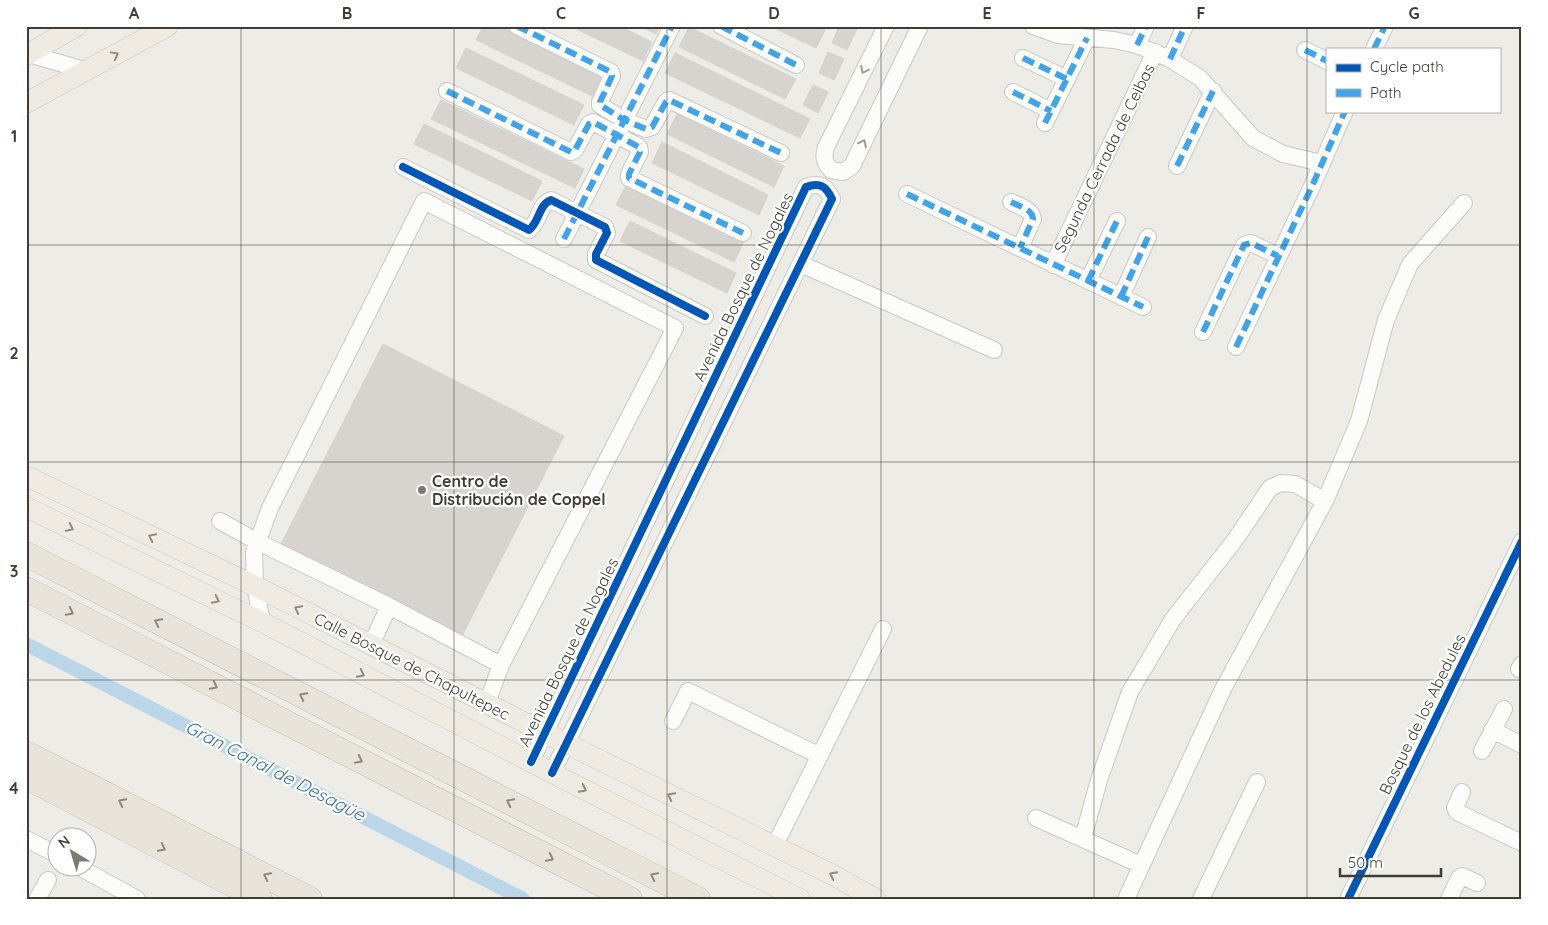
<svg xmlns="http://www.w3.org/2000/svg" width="1548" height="925" font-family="Quicksand,sans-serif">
	<rect width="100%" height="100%" fill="#edece7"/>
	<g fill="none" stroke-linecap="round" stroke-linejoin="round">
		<path stroke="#bad6e8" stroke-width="14" d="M 26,644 L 523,899"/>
	</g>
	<path fill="#d7d4cf" stroke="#d5d3cd" d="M 483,26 L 499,26 L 604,77 L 594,97 L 476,40 Z
		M 570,26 L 619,26 L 652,42 L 643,61 Z
		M 639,26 L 660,26 L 656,34 Z
		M 770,26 L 822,26 L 826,28 L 816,48 Z
		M 839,26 L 851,26 L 857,29 L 847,50 L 832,43 Z
		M 689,27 L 796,79 L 785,99 L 679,47 Z
		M 466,48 L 584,105 L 574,125 L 456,68 Z
		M 828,52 L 844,59 L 834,80 L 819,73 Z
		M 675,53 L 810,119 L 800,138 L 665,73 Z
		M 813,85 L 828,92 L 818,113 L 803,105 Z
		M 441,100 L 584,169 L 575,188 L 431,119 Z
		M 677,114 L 784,166 L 774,187 L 667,134 Z
		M 424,124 L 542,181 L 532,201 L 414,144 Z
		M 662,142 L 768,195 L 759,215 L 652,163 Z
		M 626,185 L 744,242 L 734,262 L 616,205 Z
		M 630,221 L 736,273 L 727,293 L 620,241 Z
		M 383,344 L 564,436 L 462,636 L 281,544 Z"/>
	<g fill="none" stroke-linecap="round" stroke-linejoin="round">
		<g stroke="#c9c8c3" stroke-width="18">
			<path id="minor" d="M 517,26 L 611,72 L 612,76 L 600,102 L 600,105 L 624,120 L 646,129 L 652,127 L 666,102 L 669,100 L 781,153
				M 721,26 L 796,65
				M 886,26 L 826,147 C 823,157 824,162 831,170 L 843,172 L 852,166 L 920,26
				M 1033,26 L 1058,35 L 1114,40 L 1137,45 L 1170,59 L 1200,78 L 1253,138 L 1283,154 L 1321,163
				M 1137,45 L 1146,26
				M 1374,49 L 1385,26
				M 1305,50 L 1327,61
				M 26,53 L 87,71
				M 1023,58 L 1067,79
				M 1170,59 L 1185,26
				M 447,91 L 571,152 L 575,150 L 589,124 L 593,122 L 639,147 L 640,152 L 629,174 L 629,178 L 743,233
				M 1013,92 L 1051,111
				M 1045,123 L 1087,38
				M 1177,166 L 1213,91
				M 403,167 L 529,230 C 539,223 539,204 551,200 L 605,227 L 607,233 L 596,254 L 596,260 L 705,316
				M 907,194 L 1143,307
				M 1011,202 C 1019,206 1032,209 1033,219 L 1020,248
				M 564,239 L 672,26
				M 801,264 L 994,350
				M 1053,265 L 1155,52
				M 1088,281 L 1117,221
				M 1121,297 L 1148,237
				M 1203,332 L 1244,245 L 1251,243 L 1278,256
				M 1236,347 L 1313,184 L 1345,111
				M 220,521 L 258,542 L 389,606 L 501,665 L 487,703
				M 262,622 L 255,586 L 254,552 L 270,508 L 424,201 L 675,328 L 501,665
				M 371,645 L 389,606
				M 1519,669 L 1522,664
				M 673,721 L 688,691 L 820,756
				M 1492,730 L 1522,745
				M 1482,751 L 1504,709
				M 531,762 L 806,187 C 820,182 826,186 832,199 L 552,773
				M 1462,792 L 1455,808 L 1457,812 L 1522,843
				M 1036,818 L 1141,865
				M 1083,838 L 1099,780 L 1130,692 L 1173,619 L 1235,540 L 1270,488 L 1281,483 L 1295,484 L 1325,501
				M 26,839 L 58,855
				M 774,847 L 883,629
				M 81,868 L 137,899
				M 37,899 L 48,880
				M 1126,899 L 1223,689 L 1325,501 L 1359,421 L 1386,320 L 1410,264 L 1464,203
				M 1201,899 L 1257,782
				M 1348,899 L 1522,541
				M 1449,899 L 1459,878 L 1462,876 L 1477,883"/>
		</g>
		<g stroke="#cec7b6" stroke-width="21">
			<path id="major" d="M 26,55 L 77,26
				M 26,103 L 168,26
				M 26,476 L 255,586 L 567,744 L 833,875 L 876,899
				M 26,507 L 262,622 L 552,773 L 800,899"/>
		</g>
		<g stroke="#c3b8a4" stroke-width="25">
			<path id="highway" d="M 26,554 L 698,899
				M 26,589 L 630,899
				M 26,753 L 310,899
				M 26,777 L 260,899"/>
		</g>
		<use href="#minor" stroke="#fcfcfb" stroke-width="16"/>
		<use href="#major" stroke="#efebe3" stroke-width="20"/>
		<use href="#highway" stroke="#e9e4d9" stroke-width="24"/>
		<path stroke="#3fa4eb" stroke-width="6" stroke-dasharray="12 6" stroke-linecap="butt" d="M 517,26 L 611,72 L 612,76 L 600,102 L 600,105 L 624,120 L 646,129 L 652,127 L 666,102 L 669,100 L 781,153
			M 721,26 L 796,65
			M 1137,45 L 1146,26
			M 1374,49 L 1385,26
			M 1305,50 L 1327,61
			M 1023,58 L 1067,79
			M 1170,59 L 1185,26
			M 447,91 L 571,152 L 575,150 L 589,124 L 593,122 L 639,147 L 640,152 L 629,174 L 629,178 L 743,233
			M 1013,92 L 1051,111
			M 1045,123 L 1087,38
			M 1177,166 L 1213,91
			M 907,194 L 1143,307
			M 1011,202 C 1019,206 1032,209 1033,219 L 1020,248
			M 564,239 L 672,26
			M 1088,281 L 1117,221
			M 1121,297 L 1148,237
			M 1203,332 L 1244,245 L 1251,243 L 1278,256
			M 1236,347 L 1313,184 L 1345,111"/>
		<g stroke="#fff" stroke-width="11">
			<path id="cycleway" d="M 403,167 L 529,230 C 539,223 539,204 551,200 L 605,227 L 607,233 L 596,254 L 596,260 L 705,316
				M 531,762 L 806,187 C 820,182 826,186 832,199 L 552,773
				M 1348,899 L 1522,541"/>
		</g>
		<use href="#cycleway" stroke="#0057b8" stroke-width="8"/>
	</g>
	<defs><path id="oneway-chevron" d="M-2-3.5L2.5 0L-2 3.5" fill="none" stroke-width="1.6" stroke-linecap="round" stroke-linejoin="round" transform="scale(1.25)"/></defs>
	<g stroke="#908b83">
		<use href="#oneway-chevron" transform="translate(115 55) rotate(-29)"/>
		<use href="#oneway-chevron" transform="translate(70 528) rotate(26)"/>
		<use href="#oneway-chevron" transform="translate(152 537) rotate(-154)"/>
		<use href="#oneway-chevron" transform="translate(216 600) rotate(26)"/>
		<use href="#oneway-chevron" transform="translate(298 609) rotate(-153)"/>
		<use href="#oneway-chevron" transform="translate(361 674) rotate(27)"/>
		<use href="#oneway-chevron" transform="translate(583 789) rotate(27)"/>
		<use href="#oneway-chevron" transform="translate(671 796) rotate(-153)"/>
		<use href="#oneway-chevron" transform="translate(833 875) rotate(-153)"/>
	</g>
	<g stroke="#9f9c98">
		<use href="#oneway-chevron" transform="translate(864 70) rotate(116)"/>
		<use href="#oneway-chevron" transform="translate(863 143) rotate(-64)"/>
	</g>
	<g stroke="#8d887e">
		<use href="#oneway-chevron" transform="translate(70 612) rotate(27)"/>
		<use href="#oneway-chevron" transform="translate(158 622) rotate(-153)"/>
		<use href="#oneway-chevron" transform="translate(214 686) rotate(27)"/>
		<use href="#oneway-chevron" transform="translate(303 696) rotate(-153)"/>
		<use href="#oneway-chevron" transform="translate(359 760) rotate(27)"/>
		<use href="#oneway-chevron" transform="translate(122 802) rotate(-153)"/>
		<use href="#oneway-chevron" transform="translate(510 802) rotate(-153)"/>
		<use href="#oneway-chevron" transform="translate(162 848) rotate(27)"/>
		<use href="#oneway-chevron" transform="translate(550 858) rotate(27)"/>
		<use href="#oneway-chevron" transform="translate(267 876) rotate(-153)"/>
		<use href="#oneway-chevron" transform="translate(654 876) rotate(-153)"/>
	</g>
	<path fill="none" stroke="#423d34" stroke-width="1" stroke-opacity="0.55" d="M 241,26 L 241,899M 454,26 L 454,899M 667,26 L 667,899M 881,26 L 881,899M 1094,26 L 1094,899M 1307,26 L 1307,899M 26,245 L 1522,245M 26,462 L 1522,462M 26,680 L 1522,680"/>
	<circle fill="#7e7a73" stroke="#fff" stroke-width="2" cx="422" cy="490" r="5"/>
	<g text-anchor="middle" stroke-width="4.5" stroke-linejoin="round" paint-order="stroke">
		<g font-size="16" fill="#423d34" stroke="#fff">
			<text transform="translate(1104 158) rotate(-64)" y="6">Segunda Cerrada de Ceibas</text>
			<text transform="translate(743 287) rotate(-64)" y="6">Avenida Bosque de Nogales</text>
			<text transform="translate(568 652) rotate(-64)" y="6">Avenida Bosque de Nogales</text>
			<text transform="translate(412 666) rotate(27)" y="6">Calle Bosque de Chapultepec</text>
			<text transform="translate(1422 714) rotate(-64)" y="6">Bosque de los Abedules</text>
		</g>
		<g font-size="16" font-weight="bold" fill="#423d34" stroke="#fff" text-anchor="start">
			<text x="432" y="487">Centro de<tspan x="432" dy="18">Distribución de Coppel</tspan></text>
		</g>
		<g font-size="18" font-style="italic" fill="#3875a3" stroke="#fff">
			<text transform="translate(275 771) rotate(27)" y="6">Gran Canal de Desagüe</text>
		</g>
	</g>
	<rect width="1548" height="925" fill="none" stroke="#ffffff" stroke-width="55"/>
	<rect x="1326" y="48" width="175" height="65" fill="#ffffff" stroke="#b3b1ae"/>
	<rect x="1336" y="64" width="25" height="8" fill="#0057b8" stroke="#b3b1ae"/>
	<text x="1370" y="72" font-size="15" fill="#423d34">Cycle path</text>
	<rect x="1336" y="89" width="25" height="8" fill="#3fa4eb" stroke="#b3b1ae"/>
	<text x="1370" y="98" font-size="15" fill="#423d34">Path</text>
	<g transform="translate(72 852) rotate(322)"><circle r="24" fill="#ffffff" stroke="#b3b1ae"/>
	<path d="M0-4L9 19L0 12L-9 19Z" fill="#7e7a73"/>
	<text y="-8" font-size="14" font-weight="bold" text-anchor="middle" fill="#423d34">N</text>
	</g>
	<path d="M1340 868v8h101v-8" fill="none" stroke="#423d34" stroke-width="2.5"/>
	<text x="1348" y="868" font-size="15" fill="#423d34" stroke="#ffffff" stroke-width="4" paint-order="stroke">50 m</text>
	<rect x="28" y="28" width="1492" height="870" fill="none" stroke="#423d34" stroke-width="2"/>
	<g font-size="16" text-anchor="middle" font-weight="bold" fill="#423d34">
		<text x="134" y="19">A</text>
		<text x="347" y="19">B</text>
		<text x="561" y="19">C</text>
		<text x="774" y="19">D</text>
		<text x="987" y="19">E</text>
		<text x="1201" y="19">F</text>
		<text x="1414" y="19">G</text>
		<text x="14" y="142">1</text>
		<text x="14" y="359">2</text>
		<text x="14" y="577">3</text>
		<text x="14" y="794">4</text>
	</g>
</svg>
